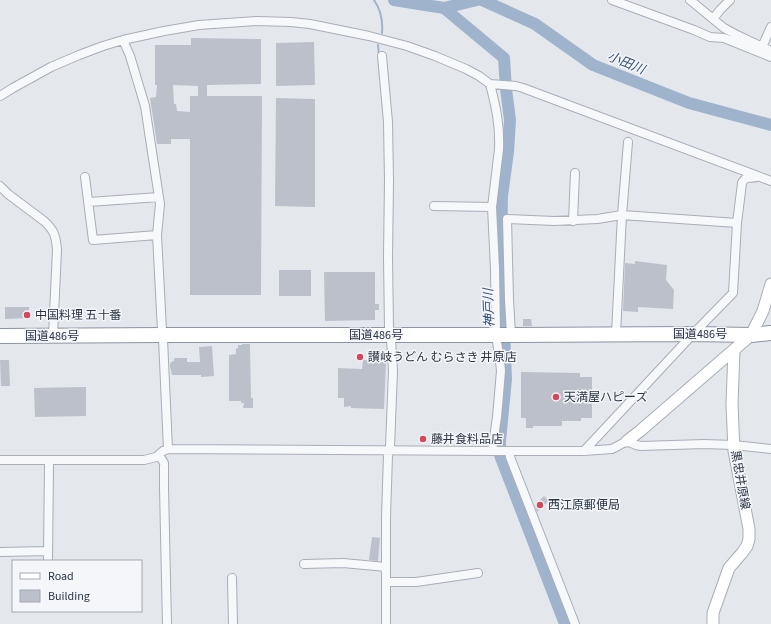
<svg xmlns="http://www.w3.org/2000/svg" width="771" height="624" font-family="'Source Sans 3','Noto Sans JP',sans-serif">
<rect width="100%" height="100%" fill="#e4e7ec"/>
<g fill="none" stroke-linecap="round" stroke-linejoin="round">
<path stroke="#9fb4cc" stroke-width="2" d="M 374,0 C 381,10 383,21 382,33
M 378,45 L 379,55"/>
<path stroke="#9fb4cc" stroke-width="12" d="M 394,0 L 444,8 L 477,0
M 482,0 L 535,24 L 593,65 L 689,103 L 771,125
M 444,8 L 504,58 L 506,89 L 510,120 L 508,152 L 502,196 L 501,251 L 506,379 L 500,441 L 500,455 L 565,624"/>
</g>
<path fill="#bbc0ca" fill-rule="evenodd" d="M 191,38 L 261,39 L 261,84 L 207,85 L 207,96 L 262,96 L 261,295 L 190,295 L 190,139 L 171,139 L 171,144 L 157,144 L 150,98 L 156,97 L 157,85 L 155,85 L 155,45 L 191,45 ZM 173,85 L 198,86 L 198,96 L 190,96 L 190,112 L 177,111 L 176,104 L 174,104 Z
M 314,42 L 315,85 L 276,86 L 276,43 Z
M 276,98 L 315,99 L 315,207 L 275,206 Z
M 635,261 L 667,265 L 666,280 L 674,290 L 673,309 L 638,307 L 638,312 L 623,311 L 625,263 L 635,264 Z
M 279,270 L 311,270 L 311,296 L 279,296 Z
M 324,272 L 375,272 L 375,304 L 379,304 L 379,310 L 375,310 L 375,320 L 325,321 Z
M 5,307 L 29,307 L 29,318 L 5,319 Z
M 523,319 L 531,319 L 532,326 L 523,326 Z
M 242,344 L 250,344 L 251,398 L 253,398 L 253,408 L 243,408 L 244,403 L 241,403 L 241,401 L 229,401 L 229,355 L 236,354 L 236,349 L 238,348 L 238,345 L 242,345 Z
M 212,346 L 214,376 L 201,377 L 201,375 L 172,375 L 171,370 L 170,368 L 170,365 L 171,362 L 174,361 L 174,358 L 187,358 L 187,362 L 200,362 L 199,347 Z
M 0,360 L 9,360 L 10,386 L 1,386 Z
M 363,360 L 386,361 L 384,409 L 351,408 L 351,406 L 344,407 L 344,398 L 338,398 L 338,368 L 362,369 Z
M 521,372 L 580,373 L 580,377 L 592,377 L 592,418 L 581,418 L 581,421 L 562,421 L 562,426 L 533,426 L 533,428 L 526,428 L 526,418 L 521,418 Z
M 86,387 L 86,416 L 35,417 L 34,388 Z
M 544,496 L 549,501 L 537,512 L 535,505 Z
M 372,537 L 380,538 L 378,561 L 369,560 Z"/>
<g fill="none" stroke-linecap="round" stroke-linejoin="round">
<g stroke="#a9aeb7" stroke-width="10">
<path id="street" d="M 612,0 L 694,30 L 710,37 L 724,38 L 771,57
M 690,0 L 724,28 L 735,34 L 771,51
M 713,19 L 720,10 L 730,0
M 123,40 L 130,56 L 145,106 L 160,204 L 157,235 L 162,330 L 163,339 L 168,449
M 762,47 L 771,27
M 382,56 L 388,122 L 389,181 L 388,257 L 389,329 L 391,339 L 393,371 L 390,447 L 388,455 L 386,517 L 386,624
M 490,84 C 496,107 500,125 499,149 L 492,207 L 495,269 L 496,335 L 500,362 L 501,371 L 497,417 L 492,451
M 0,96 L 13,88 L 51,67 L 79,55 L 103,46 L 123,40 L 164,31 L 199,25 L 257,21 L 291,22 L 310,24 L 369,36 L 407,46 L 435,56 L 466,69 L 479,76 L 490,84 L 516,86 L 523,88 L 771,181
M 85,177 L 93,240 L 157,235
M 0,186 L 8,194 L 44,221 C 54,230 56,236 57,250 L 53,336
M 89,202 L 159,197
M 434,206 L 492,207
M 573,221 L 575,173
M 616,334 L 622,215 L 628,142
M 511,335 L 509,299 L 507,219 L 554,221 L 597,219 L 622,215 L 737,223
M 509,451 L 510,457 L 575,624
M 584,451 L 693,334 L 733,293 L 737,223 L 742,183 C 746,175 750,179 757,177
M 159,455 L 164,463 L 164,488 L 167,624
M 0,460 L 144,460 L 156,457 L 163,451 L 168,449 L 495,451 L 584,451 L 612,449 L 627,441 L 636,445 L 641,446 L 704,444 L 734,445 L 771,449
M 0,552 L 48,551
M 48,561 L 49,461
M 304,564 L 343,563 L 386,567
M 232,578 L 233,624
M 386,582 L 416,582 L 478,573"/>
</g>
<g stroke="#a9aeb7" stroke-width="13">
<path id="secondary" d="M 627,441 L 640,431 L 751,335 L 763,311 L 771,284
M 713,624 L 713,613 L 729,568 L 742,553 L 747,546 L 749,539 L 749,529 L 734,451 L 732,404 L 734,350"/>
</g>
<g stroke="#8b94a3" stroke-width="16">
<path id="highway" d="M 0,336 L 162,335 L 509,335 L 693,334 L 751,335 L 771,333"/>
</g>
<use href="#street" stroke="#f7f8fa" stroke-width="8"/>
<use href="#secondary" stroke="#fff" stroke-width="11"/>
<use href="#highway" stroke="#fff" stroke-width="14"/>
</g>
<g fill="#d1495b" stroke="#f4f6f9" stroke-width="1.5">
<circle cx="27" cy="315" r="4"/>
<circle cx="360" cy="357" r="4"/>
<circle cx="556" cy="397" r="4"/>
<circle cx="423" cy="439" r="4"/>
<circle cx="540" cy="505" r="4"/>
</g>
<g text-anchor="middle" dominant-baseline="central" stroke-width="3" stroke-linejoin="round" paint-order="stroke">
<g font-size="12" fill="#2b3445" stroke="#f4f6f9" text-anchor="start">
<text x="35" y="315">中国料理 五十番</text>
<text x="368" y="357">讃岐うどん むらさき 井原店</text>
<text x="564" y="397">天満屋ハピーズ</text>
<text x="431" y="439">藤井食料品店</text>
<text x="548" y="505">西江原郵便局</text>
</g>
<g font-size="12" fill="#2b3445" stroke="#f4f6f9">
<text x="700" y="334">国道486号</text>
<text x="376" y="335">国道486号</text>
<text x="52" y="336">国道486号</text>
<text transform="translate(740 480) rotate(80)">黒忠井原線</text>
</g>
<g font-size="13" font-style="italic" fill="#34527a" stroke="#f4f6f9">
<text transform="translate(626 63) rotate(22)">小田川</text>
<text transform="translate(489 308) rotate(-92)">神戸川</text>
</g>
</g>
<rect x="12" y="560" width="130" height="52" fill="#f4f6f9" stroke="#a4a8b1"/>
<rect x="20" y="573" width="20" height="6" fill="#ffffff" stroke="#a4a8b1"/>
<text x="48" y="580" font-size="12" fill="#2b3445">Road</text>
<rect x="20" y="590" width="20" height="12" fill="#bbc0ca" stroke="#a4a8b1"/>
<text x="48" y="600" font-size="12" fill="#2b3445">Building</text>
</svg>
